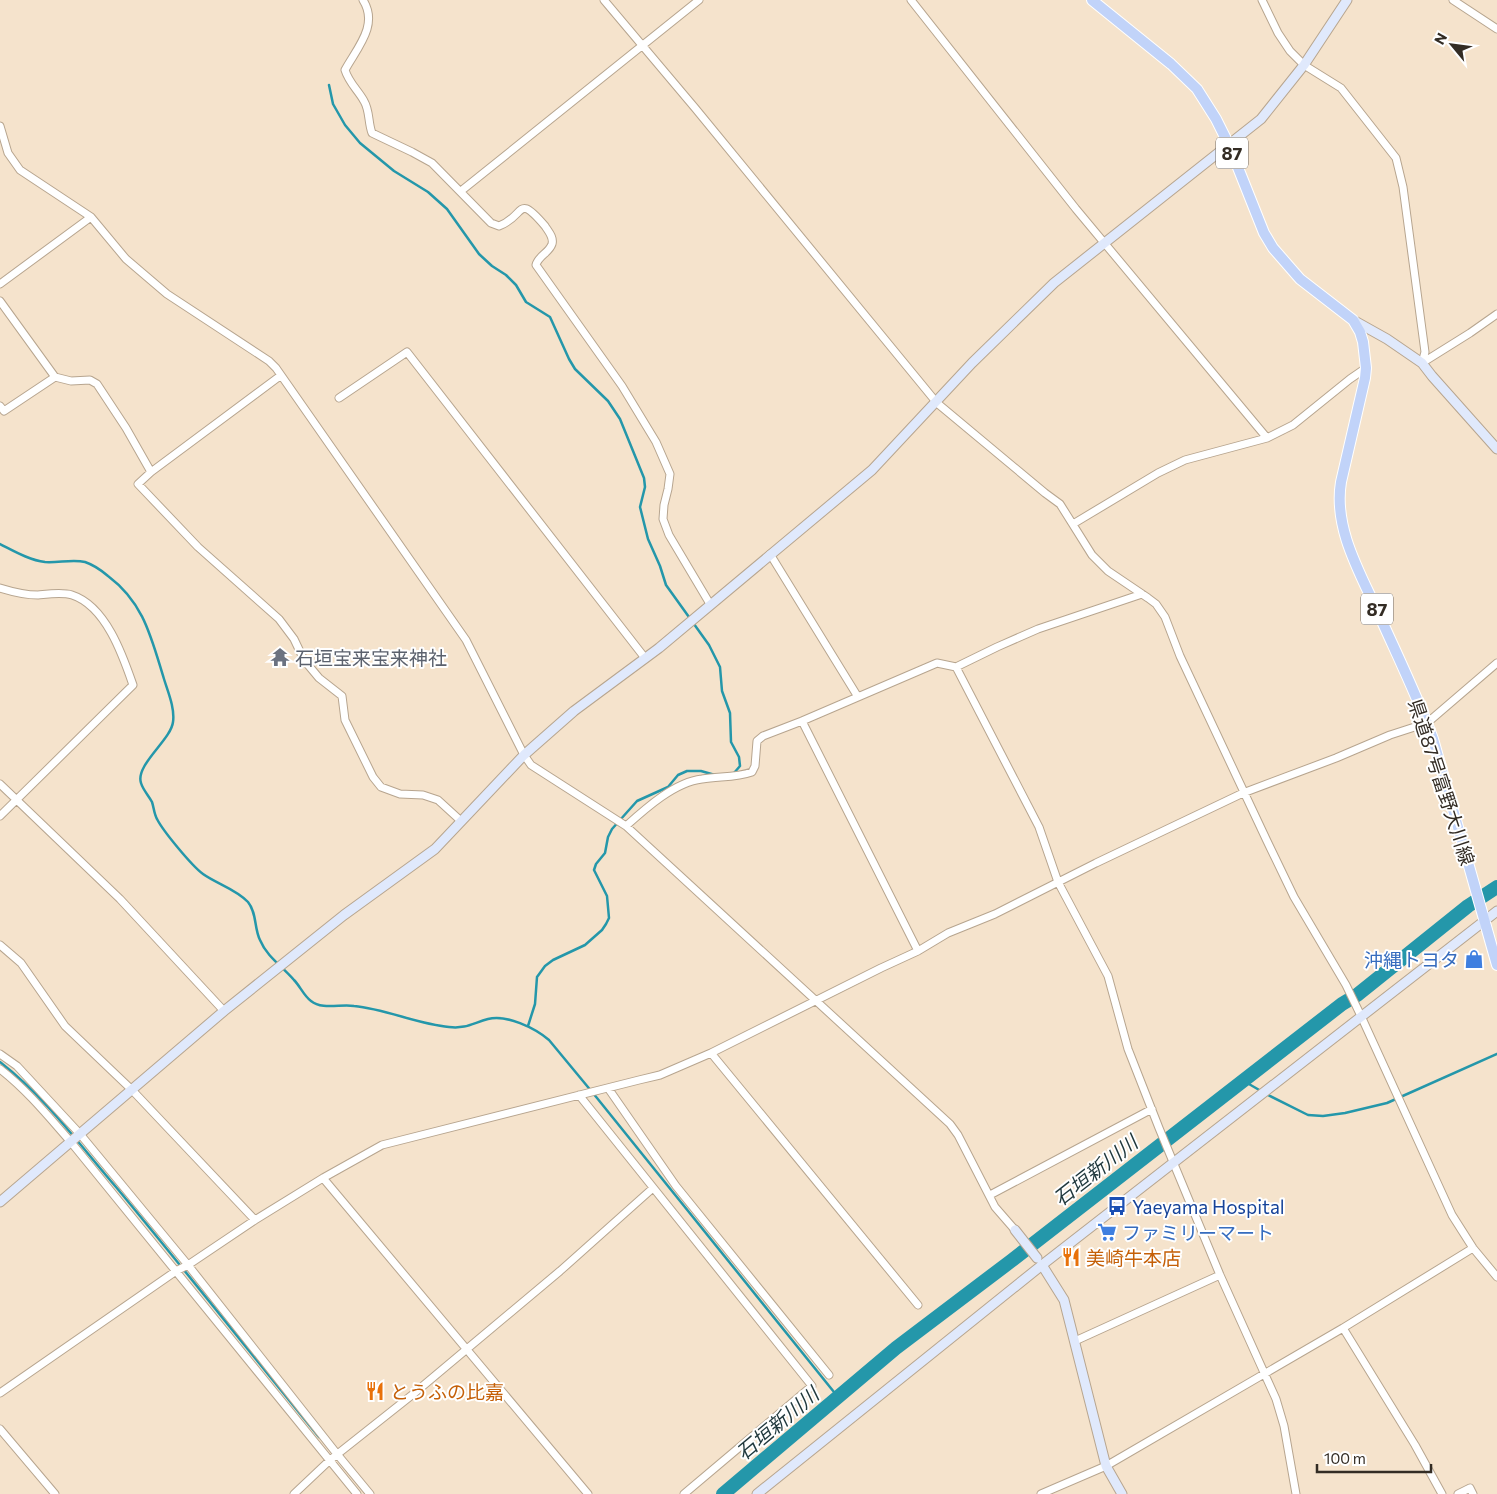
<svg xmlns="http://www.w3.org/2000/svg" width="1497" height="1494" font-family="Commissioner,'Noto Sans JP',sans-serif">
<rect width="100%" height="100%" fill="#f5e3cc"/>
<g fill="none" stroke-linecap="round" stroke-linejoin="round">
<path stroke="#2497aa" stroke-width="2.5" d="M 329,85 L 333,104 L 345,125 L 360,143 L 394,171 L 428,192 L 447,209 L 479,254 L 492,266 L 506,275 L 516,285 L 526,302 L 550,317 L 569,359 L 575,369 L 608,401 L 620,419 L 644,478 L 645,487 L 640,507 L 648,539 L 660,566 L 666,585 L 709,645 L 720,667 L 722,691 L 730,713 L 731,742 L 739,757 L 740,766 L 734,773
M 0,544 C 14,551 29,560 45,562 C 58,563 73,559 85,562 C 94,565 101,570 108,576 C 144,603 151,637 164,679 C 168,692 175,708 173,722 C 171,740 135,765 141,783 C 143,790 149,796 152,802 C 154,808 154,814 157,819 C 163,831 192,866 203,874 C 217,884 236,889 248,902 C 257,913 254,928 260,940 C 267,957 282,966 294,980 C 300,986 304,996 311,1001 C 322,1010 340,1004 354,1006 C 386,1009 417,1024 449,1027 C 466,1029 473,1023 488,1019 C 506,1014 535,1028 549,1040 L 597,1098 L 838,1397
M 528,1026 L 535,1004 L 537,977 L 545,966 L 553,960 L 585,945 L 602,930 L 606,924 L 609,918 L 607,896 L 594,870 L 596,864 L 605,853 L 608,837 L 612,829 L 637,801 L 668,787 L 678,775 L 687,771 L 701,771 L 715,775
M 0,1062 C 45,1097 79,1144 116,1187 C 185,1270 251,1354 319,1437
M 1242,1080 L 1261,1091
M 1266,1094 L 1308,1115 L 1323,1116 L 1345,1113 L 1387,1103 L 1497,1054"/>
<path stroke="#2497aa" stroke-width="14" d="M 723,1494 L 896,1348 L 1011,1261 L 1342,1004 L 1357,995 L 1468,906 L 1497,887"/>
<g stroke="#b7a58f" stroke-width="9">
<path id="street" d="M 363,0 C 379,25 357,48 345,70 C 349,83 358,90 364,101 C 370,111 368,123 372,133 L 412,152 L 432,163 L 491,223 L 499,226 C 526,216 516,192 545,226 C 548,231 554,237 552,244 C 549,253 538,256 536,265 L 622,386 L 656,442 L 670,474 L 668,489 L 664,505 L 663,519 L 669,535 L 710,604
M 604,0 L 695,108 L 937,403 L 1045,493 L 1060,504 L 1092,555 L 1108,571 L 1148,598 L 1156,604 L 1165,617 L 1180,656 L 1267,841 L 1294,897 L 1346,985 L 1361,1016 L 1452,1215 L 1473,1248 L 1497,1277
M 911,0 L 1076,209 L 1267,438
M 1262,0 L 1278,33 L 1290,51 L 1304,65 L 1341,88 L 1396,158 L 1403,187 L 1425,352 L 1422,363
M 1453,0 L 1497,29
M 0,126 L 8,153 L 20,170 L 91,217 L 126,259 L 167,294 L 269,361 L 276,368 L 466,640 L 524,755 L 531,765 L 626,826 L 950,1124 L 958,1135 L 995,1207 L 1015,1230
M 461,191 L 699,0
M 0,284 L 91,217
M 0,301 L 55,377 L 71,381 L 90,380 L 97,384 L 126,428 L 151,472
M 1422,363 L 1470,333 L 1497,314
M 280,376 L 151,472 L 138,484 L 198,547 L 279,619 L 294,639 L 304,660 L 319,678 L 342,696 L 345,720 L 373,777 L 381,787 L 400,794 L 423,795 L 438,800 L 461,821
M 339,398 L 407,352 L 645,658
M 0,406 L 4,411 L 55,377
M 1073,524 L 1158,473 L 1185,460 L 1267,438 L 1293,425 L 1350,379 L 1366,368
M 770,554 L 858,697
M 0,588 C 13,592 25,595 38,595 C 49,594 62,592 72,595 C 106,606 123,656 133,685 L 0,816
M 956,667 L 1039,827 L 1058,882 L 1108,976 L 1128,1049 L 1159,1128 L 1220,1275 L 1276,1399 L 1284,1426 L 1296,1494
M 802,721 L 918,951
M 0,784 L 120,899 L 224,1011
M 626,826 C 646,808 675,782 702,779 C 719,776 735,778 752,772 L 755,766 L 757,741 L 763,736 L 802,721 L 937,663 L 956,667 L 997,647 L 1038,629 L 1142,594
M 0,945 L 21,963 L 65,1026 L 132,1090 L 255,1220
M 711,1053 L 918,1305
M 0,1054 L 17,1066 L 80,1134 L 188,1265 L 337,1454 L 370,1494
M 0,1069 C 27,1090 48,1116 70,1141 L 357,1494
M 608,1088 L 676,1186 L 829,1375
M 579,1095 L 812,1386 L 684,1494
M 323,1178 L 588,1494
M 990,1195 L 1152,1109
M 1343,1328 L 1415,1445 L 1442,1494
M 1075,1341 L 1220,1275
M 0,1393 L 176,1271 L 188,1265 L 255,1220 L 323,1178 L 382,1145 L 639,1080 L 660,1075 L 711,1053 L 881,968 L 918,951 L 948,933 L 995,914 L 1096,863 L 1243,793 L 1336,758 L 1390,735 L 1427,723 L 1497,663
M 0,1429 L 55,1494
M 294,1494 L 330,1460 L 412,1395 L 560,1271 L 653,1188
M 1041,1494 L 1106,1466 L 1343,1328 L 1473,1248
M 1458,1494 L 1470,1488 L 1473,1494"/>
</g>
<g stroke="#b7a58f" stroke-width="11">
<path id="secondary" d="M 1353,320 L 1387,339 L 1422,363 L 1432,376 L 1497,449
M 0,1202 L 224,1011 L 344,915 L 435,849 L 524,755 L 574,711 L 659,648 L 872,470 L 972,363 L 1054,283 L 1261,119 L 1304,65 L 1347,0
M 1015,1230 L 1037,1258
M 1042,1265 L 1064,1300 L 1106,1466 L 1122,1494
M 757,1494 L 1042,1265 L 1497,911"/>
</g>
<g stroke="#fff" stroke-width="12">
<path id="primary" d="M 1092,0 L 1171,64 L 1197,89 L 1216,119 L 1229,145 L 1264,233 L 1273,248 L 1300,279 L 1353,320 L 1360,332 L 1363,342 L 1366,368 L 1365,378 L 1341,482 C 1333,530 1362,576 1381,619 C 1399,659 1418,698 1433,739 L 1497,965"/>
</g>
<use href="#street" stroke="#fff" stroke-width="7"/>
<use href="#secondary" stroke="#e0e9fc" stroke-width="9"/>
<use href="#primary" stroke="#c1d3f9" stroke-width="10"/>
</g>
<defs>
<g id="temple-bare" transform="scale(1.5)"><path d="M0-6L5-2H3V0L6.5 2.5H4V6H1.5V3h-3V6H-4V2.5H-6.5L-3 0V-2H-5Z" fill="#6b7280" stroke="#fff" stroke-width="2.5" paint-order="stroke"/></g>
<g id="shop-bare" transform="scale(1.5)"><path d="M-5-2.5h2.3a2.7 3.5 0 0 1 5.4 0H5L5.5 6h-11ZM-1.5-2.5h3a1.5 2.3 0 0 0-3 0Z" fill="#3f7fe0" stroke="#fff" stroke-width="2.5" paint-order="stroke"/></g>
<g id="bus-bare" transform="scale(1.5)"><path d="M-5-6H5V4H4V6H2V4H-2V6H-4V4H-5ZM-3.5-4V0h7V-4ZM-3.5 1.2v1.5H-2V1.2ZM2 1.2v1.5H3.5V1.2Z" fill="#1a4fb4" stroke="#fff" stroke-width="2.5" paint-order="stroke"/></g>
<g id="supermarket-bare" transform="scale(1.5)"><path d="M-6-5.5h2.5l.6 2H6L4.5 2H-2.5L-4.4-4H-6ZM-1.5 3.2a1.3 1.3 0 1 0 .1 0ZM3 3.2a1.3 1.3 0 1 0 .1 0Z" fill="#3f7fe0" stroke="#fff" stroke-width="2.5" paint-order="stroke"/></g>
<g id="restaurant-bare" transform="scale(1.5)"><path d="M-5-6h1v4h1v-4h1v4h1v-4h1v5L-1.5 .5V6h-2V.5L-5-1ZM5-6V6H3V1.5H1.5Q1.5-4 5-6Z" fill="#e8710a" stroke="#fff" stroke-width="2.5" paint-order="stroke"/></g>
</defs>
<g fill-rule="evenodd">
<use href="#temple-bare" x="280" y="657"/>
<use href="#shop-bare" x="1474" y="959"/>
<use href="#bus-bare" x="1117" y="1206"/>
<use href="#supermarket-bare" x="1107" y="1232"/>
<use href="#restaurant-bare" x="1071" y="1257"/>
<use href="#restaurant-bare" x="375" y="1391"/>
</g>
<g text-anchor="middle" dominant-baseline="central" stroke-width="4" stroke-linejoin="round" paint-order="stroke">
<g fill="#fff" stroke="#706b66" stroke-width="1">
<rect x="1216" y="137.5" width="32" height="31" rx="4"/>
<rect x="1361" y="593.5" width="32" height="31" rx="4"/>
</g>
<g font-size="18" font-weight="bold" fill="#332c24">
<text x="1232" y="153">87</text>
<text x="1377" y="609">87</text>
</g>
<g font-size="19" fill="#5b616d" stroke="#fff" text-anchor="start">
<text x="295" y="657">石垣宝来宝来神社</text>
</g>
<g font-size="19" fill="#332c24" stroke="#fff">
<text transform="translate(1442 782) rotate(72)">県道87号富野大川線</text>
</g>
<g font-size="19" fill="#366cbe" stroke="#fff" text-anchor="end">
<text x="1459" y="959">沖縄トヨタ</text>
<text x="1122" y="1232" text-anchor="start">ファミリーマート</text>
</g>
<g font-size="19" fill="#164399" stroke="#fff" text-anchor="start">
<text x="1132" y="1206">Yaeyama Hospital</text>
</g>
<g font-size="19" fill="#c56008" stroke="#fff" text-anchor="start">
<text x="1086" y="1257">美崎牛本店</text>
<text x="390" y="1391">とうふの比嘉</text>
</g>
<g font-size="20" font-style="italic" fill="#1f373c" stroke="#fff">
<text transform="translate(1095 1170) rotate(-38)">石垣新川川</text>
<text transform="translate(777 1423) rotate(-40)">石垣新川川</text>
</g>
</g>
<g transform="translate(1452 45) rotate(299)" stroke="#ffffff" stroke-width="4" paint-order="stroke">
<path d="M0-4L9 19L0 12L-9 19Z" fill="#332c24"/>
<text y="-8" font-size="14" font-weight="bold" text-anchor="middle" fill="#332c24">N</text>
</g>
<path d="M1317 1464v8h114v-8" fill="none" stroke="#332c24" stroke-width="2.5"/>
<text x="1324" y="1464" font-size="15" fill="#332c24" stroke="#ffffff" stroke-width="4" paint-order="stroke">100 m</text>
</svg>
